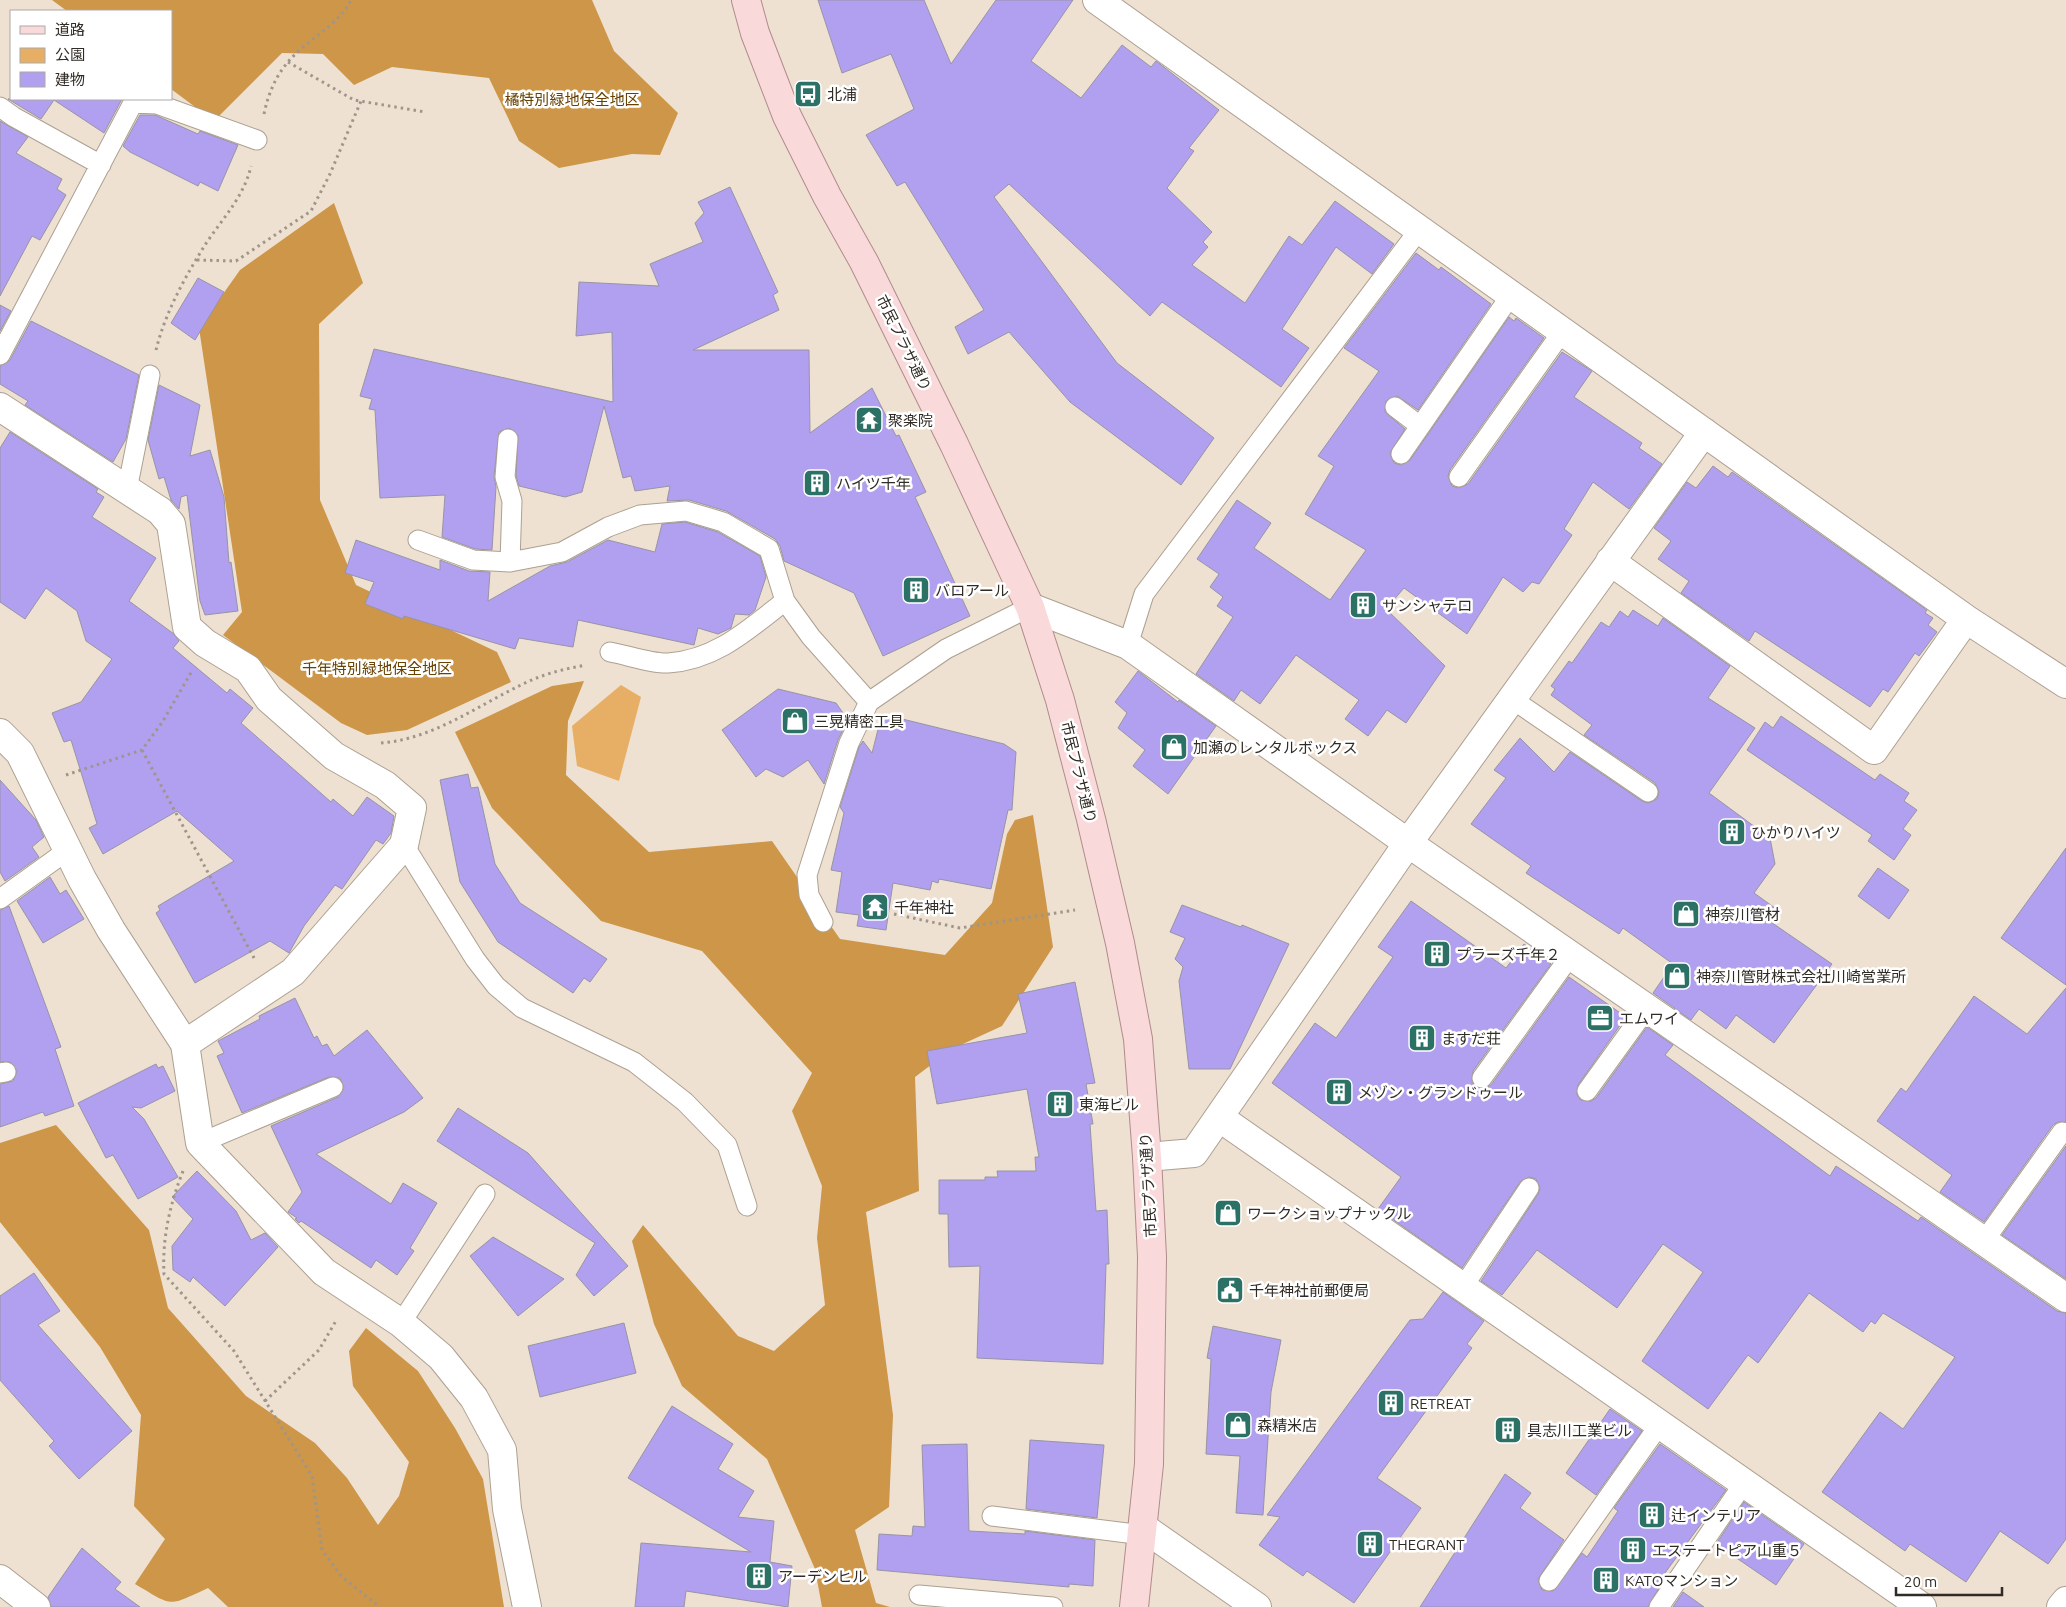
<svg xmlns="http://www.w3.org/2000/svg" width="2066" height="1607" font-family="Ubuntu,'Noto Sans JP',sans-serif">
<rect width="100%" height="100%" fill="#eee1d1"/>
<path fill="#e7af65" d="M 621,685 L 641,697 L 619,781 L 577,766 L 572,726 Z"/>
<path fill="#cd9648" d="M 52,0 L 592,0 L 614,51 L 678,113 L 660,155 L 632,154 L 559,168 L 519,141 L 489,78 L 392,67 L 354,85 L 323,54 L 282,53 L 214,121 L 171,89 L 171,11 L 67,11 Z
M 334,203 L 363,283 L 319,324 L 320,500 L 356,585 L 497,652 L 511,682 L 407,730 L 367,735 L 341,723 L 223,635 L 242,612 L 199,328 L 240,270 Z
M 584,681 L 568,721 L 566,775 L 649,852 L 772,841 L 840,939 L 945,955 L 992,903 L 1007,834 L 1015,820 L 1033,815 L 1053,947 L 1002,1026 L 952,1049 L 915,1077 L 919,1191 L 866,1212 L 893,1415 L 889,1507 L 855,1530 L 876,1603 L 890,1607 L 822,1607 L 815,1569 L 767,1459 L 682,1386 L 654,1324 L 632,1241 L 643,1225 L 738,1336 L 774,1351 L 825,1305 L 817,1238 L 822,1186 L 792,1111 L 812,1073 L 702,951 L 601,921 L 492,808 L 455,732 L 552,686 Z
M 56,1125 L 149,1230 L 168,1308 L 246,1396 L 315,1443 L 347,1478 L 378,1525 L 399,1496 L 409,1462 L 353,1386 L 349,1351 L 366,1328 L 418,1371 L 455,1428 L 483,1479 L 504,1607 L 228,1607 L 208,1588 C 167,1607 174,1607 135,1584 L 165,1539 L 134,1506 L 141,1415 L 100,1347 L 0,1222 L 0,1143 Z"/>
<path fill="#b19fef" stroke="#9794a6" d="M 818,0 L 924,0 L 951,64 L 996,0 L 1073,0 L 1031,61 L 1081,98 L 1122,45 L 1151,67 L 1156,61 L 1219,110 L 1189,148 L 1194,151 L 1167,188 L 1212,232 L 1203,242 L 1208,247 L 1192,265 L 1245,303 L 1289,236 L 1302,245 L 1335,201 L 1394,244 L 1372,274 L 1336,247 L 1282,329 L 1309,348 L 1281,387 L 1162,302 L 1150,316 L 1009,184 L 994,197 L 1117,363 L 1214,438 L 1181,485 L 1070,402 L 1009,332 L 968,354 L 955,327 L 984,310 L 905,182 L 897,186 L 866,135 L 914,109 L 891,54 L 842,73 Z
M 8,99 L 122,99 L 104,133 L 54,100 L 41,119 Z
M 140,115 L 155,115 L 198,134 L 200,131 L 238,145 L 218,191 L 200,182 L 198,186 L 130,152 L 123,146 Z
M 0,121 L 28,137 L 16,153 L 62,179 L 57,189 L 66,195 L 40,240 L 32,236 L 0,296 Z
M 730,187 L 778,292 L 773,295 L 779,310 L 693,350 L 809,350 L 810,433 L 872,388 L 896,436 L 899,435 L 926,492 L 915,497 L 970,616 L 883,656 L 854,593 L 784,561 L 780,546 L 775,539 L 726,511 L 689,500 L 667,501 L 670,486 L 635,491 L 631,476 L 623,478 L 604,406 L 582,492 L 565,497 L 519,486 L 516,476 L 518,435 L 509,428 L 499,432 L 494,476 L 496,487 L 492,550 L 475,549 L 442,537 L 445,495 L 380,498 L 375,410 L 369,409 L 372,399 L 360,396 L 374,349 L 613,402 L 612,332 L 576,336 L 579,282 L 659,286 L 650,264 L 703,242 L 695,223 L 704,213 L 698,202 Z
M 1416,253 L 1439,270 L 1441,267 L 1491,304 L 1418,410 L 1397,396 L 1386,401 L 1385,412 L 1405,429 L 1390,453 L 1394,463 L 1401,465 L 1410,460 L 1509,317 L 1514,321 L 1516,318 L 1544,338 L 1450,470 L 1448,476 L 1452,486 L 1458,488 L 1468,484 L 1562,352 L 1592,371 L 1574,397 L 1642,443 L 1639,448 L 1662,464 L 1629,509 L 1593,482 L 1564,529 L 1572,535 L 1539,584 L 1532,582 L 1523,592 L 1503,577 L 1467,634 L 1404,588 L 1386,609 L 1445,666 L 1406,723 L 1387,710 L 1368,736 L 1345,719 L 1359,700 L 1296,655 L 1260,704 L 1241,690 L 1234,701 L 1196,674 L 1233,617 L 1217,606 L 1223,597 L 1210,587 L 1219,574 L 1197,559 L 1237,500 L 1271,523 L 1254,548 L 1330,600 L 1366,550 L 1305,514 L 1334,466 L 1318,456 L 1379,371 L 1344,348 Z
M 198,278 L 224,292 L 195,340 L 171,323 Z
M 0,305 L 11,311 L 0,331 Z
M 31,321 L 139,375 L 126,439 L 113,462 L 25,405 L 28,401 L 0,384 L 0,366 L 10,360 Z
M 159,385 L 200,405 L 190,456 L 210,450 L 224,497 L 229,563 L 231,562 L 238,611 L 205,615 L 200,601 L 187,495 L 181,497 L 179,509 L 171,500 L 164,477 L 159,479 L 148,440 Z
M 10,432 L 98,489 L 96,492 L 104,497 L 92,517 L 156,558 L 129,601 L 174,634 L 179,641 L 173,648 L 227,693 L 230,689 L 253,708 L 241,723 L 331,802 L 333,799 L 353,816 L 367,797 L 394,816 L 391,833 L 383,844 L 376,840 L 342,889 L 335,885 L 304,926 L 289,953 L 270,941 L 195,983 L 156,913 L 160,910 L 158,906 L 234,861 L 177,811 L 103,854 L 89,828 L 97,824 L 71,740 L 64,742 L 52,713 L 81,702 L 112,659 L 86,641 L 77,611 L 46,588 L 25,619 L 0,602 L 0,448 Z
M 1713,466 L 1728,477 L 1732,472 L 1927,610 L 1925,613 L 1933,618 L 1928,625 L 1937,632 L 1919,656 L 1915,653 L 1888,692 L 1883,689 L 1870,707 L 1755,631 L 1749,641 L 1681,593 L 1689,581 L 1658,559 L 1671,541 L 1654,528 L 1687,482 L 1696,488 Z
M 685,522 L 718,532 L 760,556 L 766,577 L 755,610 L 749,615 L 735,614 L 731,628 L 718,634 L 698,628 L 694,645 L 578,620 L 573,647 L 519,638 L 515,649 L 404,616 L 403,619 L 365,604 L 374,582 L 345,573 L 356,540 L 440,570 L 440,560 L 469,571 L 490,572 L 488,601 L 550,566 L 567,562 L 608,540 L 655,552 L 662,524 Z
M 1633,610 L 1658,626 L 1663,618 L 1730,666 L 1708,698 L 1755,728 L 1709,793 L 1770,838 L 1775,864 L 1754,893 L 1775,908 L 1768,920 L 1832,964 L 1774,1043 L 1736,1015 L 1726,1029 L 1699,1009 L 1691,1020 L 1653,993 L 1673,964 L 1623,928 L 1619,934 L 1526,873 L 1531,866 L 1471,824 L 1506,778 L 1494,770 L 1520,738 L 1554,772 L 1570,752 L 1642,801 L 1648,803 L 1657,799 L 1659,792 L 1655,783 L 1584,735 L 1592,725 L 1551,695 L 1555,689 L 1551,686 L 1569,661 L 1572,663 L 1601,622 L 1609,627 L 1620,611 L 1628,617 Z
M 1138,671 L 1178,702 L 1179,700 L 1216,726 L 1168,794 L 1133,766 L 1145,750 L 1118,728 L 1127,713 L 1115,702 Z
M 778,689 L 836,703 L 848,720 L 838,740 L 824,784 L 808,760 L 783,777 L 766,769 L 756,777 L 722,730 Z
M 882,714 L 1004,744 L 1016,752 L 1012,810 L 1008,810 L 991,889 L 939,879 L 938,883 L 932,881 L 930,890 L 893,883 L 886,930 L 857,926 L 859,915 L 836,912 L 842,872 L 831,870 L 844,813 L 840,807 L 859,747 L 863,741 L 872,753 Z
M 1781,716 L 1875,780 L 1880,774 L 1909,793 L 1904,801 L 1917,810 L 1903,829 L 1911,835 L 1894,860 L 1868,841 L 1872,835 L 1747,750 L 1765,722 L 1773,728 Z
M 468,774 L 471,788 L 478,787 L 495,864 L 520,903 L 607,959 L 590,982 L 584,978 L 573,993 L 498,942 L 460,882 L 440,780 Z
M 0,780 L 36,820 L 44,837 L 32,847 L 39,857 L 5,881 L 0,872 Z
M 2066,848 L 2066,985 L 2001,938 Z
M 1878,868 L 1909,890 L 1889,919 L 1858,896 Z
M 50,877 L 60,894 L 66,890 L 84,919 L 43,943 L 17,901 Z
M 1411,901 L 1506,968 L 1524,944 L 1551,964 L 1473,1071 L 1472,1082 L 1476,1087 L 1486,1088 L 1491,1085 L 1569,977 L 1626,1017 L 1578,1085 L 1577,1095 L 1581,1100 L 1591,1101 L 1596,1098 L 1647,1027 L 1673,1045 L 1665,1055 L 1830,1176 L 1836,1166 L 1918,1221 L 1921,1217 L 2057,1311 L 2066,1313 L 2066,1539 L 2048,1564 L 2000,1531 L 1966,1582 L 1910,1544 L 1905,1551 L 1822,1492 L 1880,1412 L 1903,1429 L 1955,1357 L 1883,1313 L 1875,1324 L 1871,1321 L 1863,1332 L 1809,1293 L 1758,1363 L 1748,1355 L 1708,1409 L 1642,1361 L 1703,1272 L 1663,1244 L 1617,1308 L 1537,1250 L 1502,1295 L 1481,1281 L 1538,1194 L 1540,1188 L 1536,1179 L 1529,1177 L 1520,1182 L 1462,1268 L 1378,1209 L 1401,1177 L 1272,1083 L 1315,1023 L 1336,1038 L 1393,957 L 1378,947 Z
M 1182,905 L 1241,927 L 1242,925 L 1289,944 L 1230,1069 L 1189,1069 L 1179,981 L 1183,967 L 1175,959 L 1185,938 L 1170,932 Z
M 9,906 L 61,1047 L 55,1049 L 74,1106 L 45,1116 L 43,1112 L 0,1127 L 0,1084 L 13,1081 L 17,1071 L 10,1062 L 0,1062 L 0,910 Z
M 1075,982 L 1095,1083 L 1086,1084 L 1093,1124 L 1090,1124 L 1096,1211 L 1107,1210 L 1109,1264 L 1106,1264 L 1103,1364 L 977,1358 L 980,1266 L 949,1267 L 948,1214 L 939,1214 L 939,1180 L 985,1180 L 985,1177 L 998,1177 L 997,1171 L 1036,1171 L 1035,1157 L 1039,1157 L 1027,1089 L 937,1104 L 927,1051 L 1027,1033 L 1018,994 Z
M 2066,988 L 2066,1122 L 2058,1122 L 2053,1125 L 1984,1222 L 1940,1192 L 1952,1175 L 1877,1121 L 1901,1088 L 1906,1092 L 1974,996 L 2027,1034 Z
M 295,998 L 314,1038 L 317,1036 L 322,1046 L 327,1044 L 334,1056 L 367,1030 L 423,1098 L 404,1112 L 316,1154 L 391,1204 L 403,1183 L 437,1203 L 410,1248 L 414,1251 L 397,1275 L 376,1260 L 371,1268 L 301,1221 L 299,1223 L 295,1219 L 297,1218 L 288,1212 L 302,1192 L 271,1126 L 338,1097 L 344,1088 L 340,1078 L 329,1077 L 242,1113 L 217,1056 L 224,1053 L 218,1041 L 260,1019 L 259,1016 Z
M 156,1064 L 158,1068 L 163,1066 L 175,1091 L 141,1108 L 132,1107 L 144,1119 L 178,1177 L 138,1199 L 113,1155 L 106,1158 L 78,1103 Z
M 458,1108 L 528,1153 L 628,1266 L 594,1296 L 576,1275 L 595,1243 L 437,1141 Z
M 2066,1146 L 2066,1279 L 2002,1235 Z
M 197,1171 L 236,1211 L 251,1240 L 265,1233 L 278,1247 L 225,1306 L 193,1277 L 190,1282 L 173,1270 L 172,1246 L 193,1219 L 172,1197 Z
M 493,1237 L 564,1279 L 518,1316 L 470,1256 Z
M 34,1273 L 60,1311 L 38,1325 L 132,1431 L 79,1479 L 49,1446 L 54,1441 L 0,1380 L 0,1296 Z
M 1443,1292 L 1484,1321 L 1467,1344 L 1472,1348 L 1377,1478 L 1421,1508 L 1354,1603 L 1307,1571 L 1303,1576 L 1259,1545 L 1280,1517 L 1267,1515 L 1410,1320 L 1423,1319 Z
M 624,1323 L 636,1373 L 540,1397 L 528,1346 Z
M 1213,1326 L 1281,1340 L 1271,1392 L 1263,1515 L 1236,1513 L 1240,1456 L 1206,1454 L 1211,1359 L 1207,1358 Z
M 672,1406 L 733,1444 L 718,1469 L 754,1491 L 738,1517 L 774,1521 L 770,1562 L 792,1566 L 788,1607 L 686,1591 L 684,1607 L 635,1607 L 641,1543 L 751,1552 L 628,1478 Z
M 1610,1409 L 1642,1431 L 1596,1495 L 1566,1473 Z
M 1030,1440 L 1104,1445 L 1097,1518 L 1026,1509 Z
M 967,1444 L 969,1531 L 1025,1534 L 1025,1531 L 1095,1540 L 1093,1586 L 1069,1584 L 1069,1587 L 877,1570 L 879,1534 L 912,1536 L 913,1526 L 925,1527 L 922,1445 Z
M 1660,1444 L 1726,1490 L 1662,1577 L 1664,1579 L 1648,1607 L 1420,1607 L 1505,1474 L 1531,1493 L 1520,1508 L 1564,1540 L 1538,1579 L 1542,1590 L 1553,1591 L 1582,1553 L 1587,1557 L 1618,1511 L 1614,1508 Z
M 1744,1502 L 1804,1544 L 1776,1585 L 1716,1544 Z
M 82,1548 L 121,1582 L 115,1589 L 140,1607 L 51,1607 L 48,1597 Z
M 1683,1592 L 1704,1607 L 1673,1607 Z"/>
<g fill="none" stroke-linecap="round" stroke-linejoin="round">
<g stroke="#ada091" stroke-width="21">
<path id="service" d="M 0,107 L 14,117 L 101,165
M 0,355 L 133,103 L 157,104 L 257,140
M 1395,407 L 1420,426
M 508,439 L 505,477 L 512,501 L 510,562
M 1401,454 L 1511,295
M 1459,477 L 1562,332
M 127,490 L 150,375
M 418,540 L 473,560 L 510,562 L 562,552 L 608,527 L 640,515 L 686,511 L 723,522 L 769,549 L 785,601 L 811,637 L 869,702
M 1128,645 L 1144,594 L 1419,230
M 610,652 C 627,655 652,664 668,663 C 716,660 749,629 785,601
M 1512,699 L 1648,792
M 404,845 L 475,959 L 496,986 L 522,1008 L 634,1062 L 685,1102 L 727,1145 L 747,1206
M 0,899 L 68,850
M 823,922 L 809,895 L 807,875 L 849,743 L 869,702 L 946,649 L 1030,607
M 0,1073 L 6,1072
M 1482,1078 L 1571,955
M 1587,1091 L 1647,1008
M 200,1143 L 333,1087
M 1984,1241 L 2062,1132
M 1463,1287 L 1529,1188
M 401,1323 L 485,1194
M 992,1516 L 1143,1535
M 1549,1581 L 1660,1424
M 919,1595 L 1053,1607
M 1659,1607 L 1744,1483"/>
</g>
<g stroke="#ada091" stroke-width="30">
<path id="minor" d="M 1097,0 L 1966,619 L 2066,684
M 0,407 L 160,511 L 171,524 L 187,627 L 205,643 L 248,669 L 269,699 L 334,756 L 385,785 L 412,808 L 404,845 L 293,972 L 185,1044
M 1610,561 L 1874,750 L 1966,619
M 1030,607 L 1128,645 L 1408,843 L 2066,1298
M 0,733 L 20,753 L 82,879 L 111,930 L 185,1044 L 200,1143 L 324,1272 L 401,1323 L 441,1357 L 474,1398 L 502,1450 L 507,1509 L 527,1607
M 1220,1118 L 1922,1607
M 1147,1157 L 1194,1153 L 1408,843 L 1704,432
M 1144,1528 L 1257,1607
M 0,1579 L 36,1607
M 2061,1607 L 2066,1601"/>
</g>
<g stroke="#b18b8c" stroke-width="30">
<path id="primary" d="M 746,0 L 755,33 L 787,116 L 827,196 L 864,262 L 954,444 L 1030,607 L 1060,700 L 1091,819 L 1120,943 L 1138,1039 L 1147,1157 L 1152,1257 L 1149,1464 L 1134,1607"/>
</g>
<path stroke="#9f9589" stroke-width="3" stroke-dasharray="2.5 4" stroke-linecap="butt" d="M 288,62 L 354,100 L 425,112
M 264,114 C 268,95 275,77 288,62 C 307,39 337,27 351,0
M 197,260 L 236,261 L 311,211 L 330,174 L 361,101
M 156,350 C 165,313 185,277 205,245 C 222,219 244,197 251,166
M 381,743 C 433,739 477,706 523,684 C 543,674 564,669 586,665
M 142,750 L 254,958
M 66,775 L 142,750 L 163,721 L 192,671
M 894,914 L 960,928 L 1075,910
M 183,1171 C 170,1204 162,1238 164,1274 L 234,1351 L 312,1476 L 322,1550 L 342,1577 L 380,1607
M 265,1401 L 319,1350 L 337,1319"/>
<use href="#service" stroke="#fff" stroke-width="19"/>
<use href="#minor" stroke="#fff" stroke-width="28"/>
<use href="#primary" stroke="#fad9db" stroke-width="28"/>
</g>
<defs>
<g id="bus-square" transform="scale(1.4375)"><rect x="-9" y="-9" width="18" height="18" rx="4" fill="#2c7165" stroke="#fff"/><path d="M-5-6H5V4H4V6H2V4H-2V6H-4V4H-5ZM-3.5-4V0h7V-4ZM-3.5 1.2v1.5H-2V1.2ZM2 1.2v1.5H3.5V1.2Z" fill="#fff"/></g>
<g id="temple-square" transform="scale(1.4375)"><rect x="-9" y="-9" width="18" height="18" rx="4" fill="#2c7165" stroke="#fff"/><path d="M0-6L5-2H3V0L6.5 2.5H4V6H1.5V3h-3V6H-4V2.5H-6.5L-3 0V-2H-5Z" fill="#fff"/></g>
<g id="building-square" transform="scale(1.4375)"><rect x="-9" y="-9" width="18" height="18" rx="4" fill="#2c7165" stroke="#fff"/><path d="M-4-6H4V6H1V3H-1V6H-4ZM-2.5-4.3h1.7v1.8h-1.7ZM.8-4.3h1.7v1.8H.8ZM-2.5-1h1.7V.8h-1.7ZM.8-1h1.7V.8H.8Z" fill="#fff"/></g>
<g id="shop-square" transform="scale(1.4375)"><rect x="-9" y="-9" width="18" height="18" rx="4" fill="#2c7165" stroke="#fff"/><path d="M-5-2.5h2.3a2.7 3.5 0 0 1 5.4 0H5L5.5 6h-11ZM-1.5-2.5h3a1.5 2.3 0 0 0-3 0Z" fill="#fff"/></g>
<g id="office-square" transform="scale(1.4375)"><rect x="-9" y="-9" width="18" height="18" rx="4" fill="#2c7165" stroke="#fff"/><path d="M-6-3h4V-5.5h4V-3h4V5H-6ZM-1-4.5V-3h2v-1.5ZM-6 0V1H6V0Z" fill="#fff"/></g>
<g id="civic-square" transform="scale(1.4375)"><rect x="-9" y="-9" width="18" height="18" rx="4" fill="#2c7165" stroke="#fff"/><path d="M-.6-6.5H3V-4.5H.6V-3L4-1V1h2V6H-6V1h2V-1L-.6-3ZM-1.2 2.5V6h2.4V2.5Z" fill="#fff"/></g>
</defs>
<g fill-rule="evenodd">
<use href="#bus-square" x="808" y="94"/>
<use href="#temple-square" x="869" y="420"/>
<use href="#building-square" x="817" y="483"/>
<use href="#building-square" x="916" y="590"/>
<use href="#building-square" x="1363" y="605"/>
<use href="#shop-square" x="795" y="721"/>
<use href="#shop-square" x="1174" y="747"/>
<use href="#building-square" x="1732" y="832"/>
<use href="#temple-square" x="875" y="907"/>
<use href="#shop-square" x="1686" y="914"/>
<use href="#building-square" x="1437" y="954"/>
<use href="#shop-square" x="1677" y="976"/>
<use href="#office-square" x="1600" y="1018"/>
<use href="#building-square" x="1422" y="1038"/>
<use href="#building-square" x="1339" y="1092"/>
<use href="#building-square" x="1060" y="1104"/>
<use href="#shop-square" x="1228" y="1213"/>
<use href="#civic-square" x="1230" y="1290"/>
<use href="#building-square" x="1391" y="1403"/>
<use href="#shop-square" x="1238" y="1425"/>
<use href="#building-square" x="1508" y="1430"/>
<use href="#building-square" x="1652" y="1515"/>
<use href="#building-square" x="1370" y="1544"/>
<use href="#building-square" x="1633" y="1550"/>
<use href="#building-square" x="759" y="1576"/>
<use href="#building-square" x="1606" y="1580"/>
</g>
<g text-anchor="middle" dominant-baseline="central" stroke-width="5" stroke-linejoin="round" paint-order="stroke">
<g font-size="15" fill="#302b25" stroke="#fff" text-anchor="start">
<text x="827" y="94">北浦</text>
<text x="888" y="420">聚楽院</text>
<text x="836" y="483">ハイツ千年</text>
<text x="935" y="590">バロアール</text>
<text x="1382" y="605">サンシャテロ</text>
<text x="814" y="721">三晃精密工具</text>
<text x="1193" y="747">加瀬のレンタルボックス</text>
<text x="1751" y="832">ひかりハイツ</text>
<text x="894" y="907">千年神社</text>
<text x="1705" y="914">神奈川管材</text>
<text x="1456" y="954">プラーズ千年２</text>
<text x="1696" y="976">神奈川管財株式会社川崎営業所</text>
<text x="1619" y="1018">エムワイ</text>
<text x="1441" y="1038">ますだ荘</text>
<text x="1358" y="1092">メゾン・グランドゥール</text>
<text x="1079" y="1104">東海ビル</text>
<text x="1247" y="1213">ワークショップナックル</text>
<text x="1249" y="1290">千年神社前郵便局</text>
<text x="1410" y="1403">RETREAT</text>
<text x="1257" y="1425">森精米店</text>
<text x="1527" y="1430">具志川工業ビル</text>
<text x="1671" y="1515">辻インテリア</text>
<text x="1389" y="1544">THEGRANT</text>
<text x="1652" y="1550">エステートピア山重５</text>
<text x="778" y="1576">アーデンヒル</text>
<text x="1625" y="1580">KATOマンション</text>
</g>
<g font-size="15" fill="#674201" stroke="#fff">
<text x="572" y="99">橘特別緑地保全地区</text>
<text x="377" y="668">千年特別緑地保全地区</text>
</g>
<g font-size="15" fill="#302b25" stroke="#fff">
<text transform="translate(904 343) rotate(64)">市民プラザ通り</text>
<text transform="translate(1079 772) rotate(76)">市民プラザ通り</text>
<text transform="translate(1148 1185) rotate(-93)">市民プラザ通り</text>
</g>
</g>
<rect x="10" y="10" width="162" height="90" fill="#ffffff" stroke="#acaaa8"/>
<rect x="20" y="26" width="25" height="8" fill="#fad9db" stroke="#acaaa8"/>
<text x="55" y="35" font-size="15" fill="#302b25">道路</text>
<rect x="20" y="48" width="25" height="15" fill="#e7af65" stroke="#acaaa8"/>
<text x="55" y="60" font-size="15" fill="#302b25">公園</text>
<rect x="20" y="72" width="25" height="15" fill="#b19fef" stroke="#acaaa8"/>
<text x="55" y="85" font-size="15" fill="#302b25">建物</text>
<path d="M1896 1587v8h106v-8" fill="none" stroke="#302b25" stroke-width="2.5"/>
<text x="1904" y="1587" font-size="15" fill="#302b25" stroke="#ffffff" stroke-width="4" paint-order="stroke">20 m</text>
</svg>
